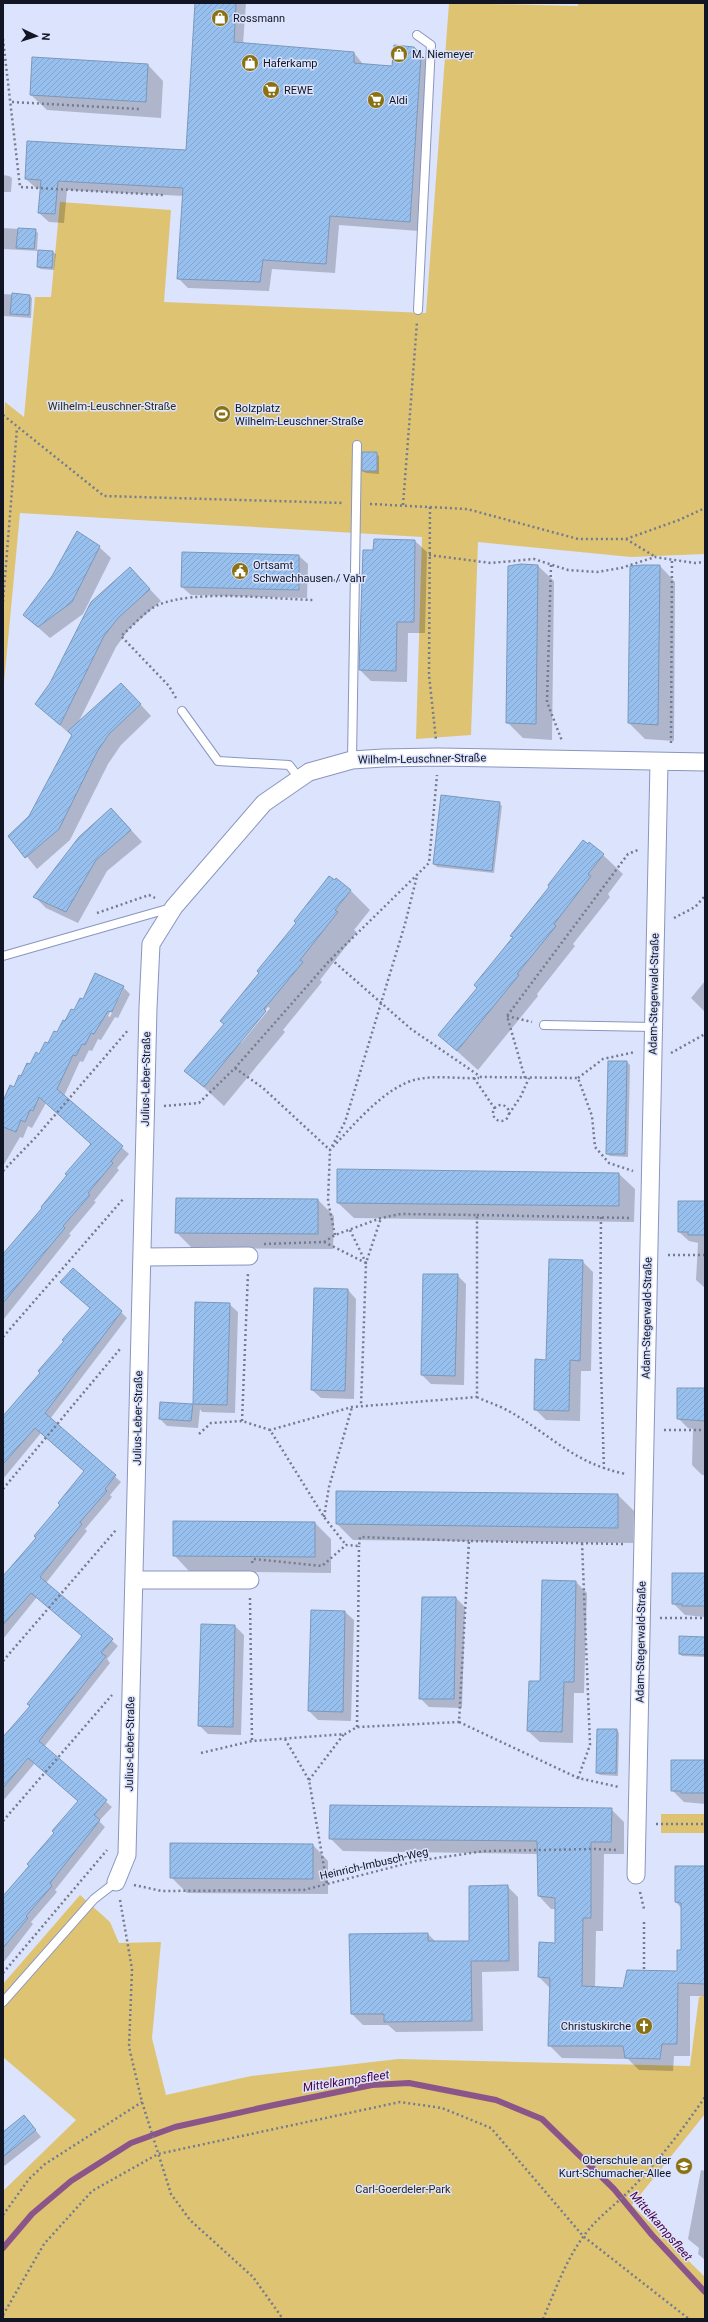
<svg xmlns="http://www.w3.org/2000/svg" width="708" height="2322" font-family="Roboto,sans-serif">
<defs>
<pattern id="building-hatch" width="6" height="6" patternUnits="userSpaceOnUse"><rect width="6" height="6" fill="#98c0ef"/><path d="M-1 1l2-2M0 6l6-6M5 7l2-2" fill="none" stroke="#82a4cd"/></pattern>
</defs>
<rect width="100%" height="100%" fill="#dbe3fd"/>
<path fill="#dec472" d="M 449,3 L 578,6 L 578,3 L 705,3 L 705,554 L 631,557 L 478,542 L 471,735 L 416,739 L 422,537 L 20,513 L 3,693 L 3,437 L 5,402 L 24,417 L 35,297 L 51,297 L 60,202 L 171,210 L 164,302 L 426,313 Z
M 661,1814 L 705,1814 L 705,1833 L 661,1833 Z
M 80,1895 L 110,1922 L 119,1943 L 161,1942 L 152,2038 L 166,2095 L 251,2076 L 398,2059 L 690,2066 L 699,1997 L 705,1995 L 705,2114 L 632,2205 L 705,2277 L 705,2319 L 3,2319 L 3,2191 L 76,2120 L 3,2057 L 3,1984 Z"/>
<path fill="#0003" fill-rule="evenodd" d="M 196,3 L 246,3 L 243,44 L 354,53 L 363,64 L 393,67 L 414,48 L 423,57 L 430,66 L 419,231 L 339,225 L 335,273 L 272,269 L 269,291 L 188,288 L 178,278 L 184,196 L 67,190 L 64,223 L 49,222 L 39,213 L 41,189 L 36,188 L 26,179 L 186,151 Z
M 148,65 L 163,81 L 161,118 L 47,110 L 31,95 Z
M 3,175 L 9,176 L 12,178 L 11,192 L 3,192 Z
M 3,228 L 35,230 L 38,233 L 37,250 L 53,252 L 56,254 L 54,270 L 40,269 L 38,266 L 39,251 L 3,249 Z
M 3,294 L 30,296 L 32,298 L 31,318 L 4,316 L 3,333 Z
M 376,453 L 379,456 L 379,474 L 366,473 L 363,471 Z
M 374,540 L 415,541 L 427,552 L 425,633 L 408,633 L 407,682 L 371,681 L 360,670 Z
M 99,547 L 111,558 L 83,614 L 50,638 L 24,615 Z
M 299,556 L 308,564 L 307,598 L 191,595 L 182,587 Z
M 538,566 L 554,581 L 552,740 L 523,738 L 507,722 Z
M 660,566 L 675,582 L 674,741 L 645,739 L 629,723 Z
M 141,580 L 161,601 L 129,629 L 116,647 L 78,723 L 132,695 L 151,716 L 121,745 L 108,764 L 70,840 L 37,869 L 10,836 L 30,817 L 72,736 L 36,704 Z
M 499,803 L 502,806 L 494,873 L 437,867 L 434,864 Z
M 123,821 L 142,842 L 107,871 L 78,923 L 46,908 L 35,897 Z
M 603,855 L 623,874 L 608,894 L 610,897 L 573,944 L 575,946 L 537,994 L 538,996 L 478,1070 L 439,1035 L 478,988 L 514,938 Z
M 350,890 L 370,910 L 354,930 L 357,932 L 320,980 L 322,982 L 283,1030 L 285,1032 L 224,1106 L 186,1071 L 225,1024 L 261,973 ZM 268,1007 L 270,1008 L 241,1043 L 240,1041 Z
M 705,981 L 705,1012 L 691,998 Z
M 123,987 L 130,994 L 118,1018 L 115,1017 L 101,1040 L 98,1039 L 92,1051 L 89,1050 L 83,1062 L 80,1061 L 64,1096 L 129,1154 L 117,1168 L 119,1170 L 94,1201 L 96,1202 L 69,1234 L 71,1235 L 3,1320 L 3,1259 L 92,1144 L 46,1103 L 32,1128 L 28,1126 L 23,1138 L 20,1137 L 3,1166 L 3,1099 L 11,1087 L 14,1088 L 57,1033 L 71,1010 L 74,1011 L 83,1000 ZM 122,988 L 124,988 L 110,1017 L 108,1016 Z
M 627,1062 L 630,1065 L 628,1157 L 610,1156 L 607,1154 Z
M 619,1174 L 635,1189 L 634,1222 L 354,1218 L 338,1203 Z
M 318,1200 L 334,1216 L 333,1249 L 192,1248 L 176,1232 Z
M 705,1202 L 705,1288 L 696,1280 L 698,1243 L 689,1241 L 679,1232 Z
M 582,1261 L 593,1272 L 591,1371 L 581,1371 L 580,1421 L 546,1420 L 535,1409 L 547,1361 Z
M 457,1275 L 466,1284 L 464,1385 L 431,1384 L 422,1375 Z
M 348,1290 L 356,1299 L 354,1399 L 321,1398 L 312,1390 Z
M 196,1303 L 229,1304 L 238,1312 L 235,1413 L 202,1412 L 200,1409 L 198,1428 L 167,1426 L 160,1419 L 161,1403 L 194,1405 Z
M 121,1312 L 127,1318 L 50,1419 L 121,1482 L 110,1495 L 112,1497 L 85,1529 L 87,1531 L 46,1583 L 118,1646 L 107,1659 L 110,1663 L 44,1747 L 112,1807 L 99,1821 L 105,1827 L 55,1890 L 57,1892 L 31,1922 L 33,1924 L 3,1963 L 3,1903 L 30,1866 L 29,1864 L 79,1802 L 35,1763 L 3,1801 L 3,1744 L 83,1637 L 37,1597 L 3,1639 L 3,1581 L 85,1472 L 41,1433 L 3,1479 L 3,1419 L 65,1342 Z
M 705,1389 L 705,1475 L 702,1475 L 692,1465 L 693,1429 L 688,1428 L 678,1418 Z
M 618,1495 L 634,1511 L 633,1543 L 353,1540 L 337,1524 Z
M 174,1522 L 315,1523 L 331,1539 L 331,1573 L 189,1571 L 174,1555 Z
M 705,1574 L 705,1617 L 685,1615 L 673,1603 Z
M 576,1582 L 587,1593 L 584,1693 L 574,1693 L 573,1743 L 540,1742 L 528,1731 L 541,1682 Z
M 456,1598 L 465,1607 L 462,1708 L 429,1707 L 420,1698 Z
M 312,1611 L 345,1612 L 354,1620 L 351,1721 L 318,1720 L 309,1711 Z
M 235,1626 L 244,1635 L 241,1735 L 208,1734 L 199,1725 Z
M 705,1638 L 705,1657 L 682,1656 L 680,1654 Z
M 617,1730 L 619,1733 L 618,1776 L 600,1775 L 597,1773 Z
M 705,1761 L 705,1804 L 684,1802 L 672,1790 Z
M 611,1809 L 624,1822 L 624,1854 L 604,1854 L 603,1931 L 596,1931 L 595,1988 L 624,1989 L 678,1972 L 682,1951 L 682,1909 L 676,1902 L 705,1867 L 705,1996 L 690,1996 L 690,2056 L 674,2056 L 673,2071 L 639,2070 L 628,2059 L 562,2058 L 549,2045 L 550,1988 L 539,1977 L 556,1944 L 556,1909 L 551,1909 L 539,1896 L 538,1854 L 343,1851 L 330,1838 Z
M 313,1845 L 328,1861 L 328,1894 L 187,1893 L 171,1877 Z
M 507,1886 L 518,1897 L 519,1971 L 482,1972 L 483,2031 L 396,2032 L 388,2025 L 363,2025 L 352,2014 L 350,1935 L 428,1934 L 436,1942 L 470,1942 Z
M 24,2116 L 41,2137 L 3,2167 L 3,2133 Z
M 701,2170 L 705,2171 L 705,2260 L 698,2254 L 699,2248 L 688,2239 Z"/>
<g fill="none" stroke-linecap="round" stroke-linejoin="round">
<path stroke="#8c5589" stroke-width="6" d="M 3,2248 L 32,2214 L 71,2181 L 131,2143 L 175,2127 L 274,2105 L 372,2085 L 409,2083 L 496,2100 L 542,2119 L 614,2189 L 652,2235 L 705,2292"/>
</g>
<path fill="url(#building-hatch)" stroke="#7b98ba" d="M 195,3 L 236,3 L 234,42 L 354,52 L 354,63 L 392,66 L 394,45 L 414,47 L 421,55 L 410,222 L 330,216 L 326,264 L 263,260 L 260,282 L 177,279 L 183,188 L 58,181 L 55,214 L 38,213 L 41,180 L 25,179 L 27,141 L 186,150 Z
M 32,57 L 148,64 L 146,102 L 30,95 Z
M 18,228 L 36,229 L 34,249 L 16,248 Z
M 38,250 L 53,251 L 52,268 L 37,267 Z
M 12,293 L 30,295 L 29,315 L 10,314 Z
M 362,452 L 377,452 L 377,471 L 362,471 Z
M 77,531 L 100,546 L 72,602 L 38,627 L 23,615 L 52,576 Z
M 374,539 L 415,540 L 414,622 L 397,622 L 396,671 L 359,670 L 363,550 L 373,550 Z
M 182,552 L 299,555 L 299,590 L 181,587 Z
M 521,564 L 538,565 L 536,724 L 506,723 L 508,566 Z
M 643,565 L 660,565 L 658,725 L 628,723 L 630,566 Z
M 130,567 L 150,589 L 118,618 L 104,636 L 60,725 L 35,704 L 50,683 L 91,602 Z
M 121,683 L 141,704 L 109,734 L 97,752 L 59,829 L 25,858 L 8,836 L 29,816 L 72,735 L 68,731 Z
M 441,795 L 500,802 L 492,871 L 433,864 Z
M 111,808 L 131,830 L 96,860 L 66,912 L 33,897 L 79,837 Z
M 583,840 L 588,844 L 589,842 L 604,854 L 588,874 L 591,876 L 554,924 L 556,926 L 517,974 L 519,975 L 457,1051 L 438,1035 L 477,988 L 474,985 L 513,937 L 510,936 L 549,887 L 548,885 Z
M 329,876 L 335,880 L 336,878 L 351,890 L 335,910 L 338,912 L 300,960 L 303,962 L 264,1009 L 266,1011 L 204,1087 L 184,1071 L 224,1024 L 220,1021 L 259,973 L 257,971 L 296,923 L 294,921 Z
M 95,973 L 124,986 L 112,1012 L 108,1011 L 94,1034 L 91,1033 L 85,1045 L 82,1044 L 76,1056 L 73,1055 L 57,1089 L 123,1146 L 111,1161 L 113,1163 L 88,1193 L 90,1195 L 63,1226 L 65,1228 L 3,1303 L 3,1254 L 42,1208 L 41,1207 L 67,1175 L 65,1174 L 91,1144 L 39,1097 L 33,1111 L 30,1110 L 25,1122 L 21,1120 L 16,1132 L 3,1127 L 3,1101 L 10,1085 L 14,1087 L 19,1075 L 21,1076 L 27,1063 L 30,1064 L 36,1052 L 39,1054 L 45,1042 L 48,1043 L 54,1031 L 57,1032 L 63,1020 L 65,1021 L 71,1009 L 74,1010 L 80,998 L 83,999 Z
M 608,1061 L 627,1061 L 625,1154 L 606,1154 Z
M 337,1169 L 619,1173 L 619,1206 L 337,1203 Z
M 176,1198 L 318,1199 L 318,1234 L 175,1233 Z
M 678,1201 L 705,1201 L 705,1235 L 688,1235 L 688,1232 L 678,1232 Z
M 549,1259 L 583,1260 L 580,1361 L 570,1360 L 569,1411 L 534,1410 L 535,1359 L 546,1360 Z
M 73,1268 L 122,1311 L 45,1413 L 116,1475 L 105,1489 L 107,1491 L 80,1522 L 82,1524 L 40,1577 L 113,1639 L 101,1653 L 106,1656 L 39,1741 L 107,1800 L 94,1815 L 100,1820 L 50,1883 L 52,1886 L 26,1916 L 28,1918 L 3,1948 L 3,1896 L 29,1866 L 27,1864 L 54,1833 L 52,1831 L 78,1801 L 28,1758 L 3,1788 L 3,1737 L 30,1706 L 27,1704 L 82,1636 L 31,1593 L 3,1625 L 3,1576 L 36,1538 L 34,1536 L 60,1505 L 58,1503 L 84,1471 L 35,1428 L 3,1464 L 3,1416 L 40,1373 L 38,1371 L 64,1341 L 62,1340 L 90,1308 L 60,1282 Z
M 423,1274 L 458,1274 L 455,1376 L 421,1375 Z
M 314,1288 L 348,1289 L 345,1391 L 311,1390 Z
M 195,1302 L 230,1303 L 227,1405 L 193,1404 Z
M 677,1388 L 705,1388 L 705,1421 L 677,1419 Z
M 160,1402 L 193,1404 L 191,1421 L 159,1419 Z
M 336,1491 L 618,1494 L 618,1528 L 336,1524 Z
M 173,1521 L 315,1522 L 315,1557 L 173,1556 Z
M 672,1573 L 705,1573 L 705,1606 L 682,1606 L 682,1604 L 672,1604 Z
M 542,1580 L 576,1581 L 574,1682 L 564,1682 L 562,1732 L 527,1731 L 529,1681 L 540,1681 Z
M 422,1597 L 456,1597 L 454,1699 L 419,1699 Z
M 311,1610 L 345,1611 L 343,1712 L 308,1711 Z
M 201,1624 L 235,1625 L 233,1727 L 198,1726 Z
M 679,1636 L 705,1637 L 705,1655 L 679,1654 Z
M 597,1729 L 617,1729 L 616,1773 L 596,1773 Z
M 671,1760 L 705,1760 L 705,1793 L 681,1793 L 681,1791 L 671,1791 Z
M 330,1805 L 612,1808 L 611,1842 L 591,1842 L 591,1918 L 583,1918 L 582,1986 L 623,1988 L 627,1970 L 677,1971 L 677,1950 L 681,1950 L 681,1903 L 675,1902 L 675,1866 L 705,1866 L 705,1984 L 678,1983 L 677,2044 L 662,2044 L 660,2059 L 625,2058 L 623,2046 L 548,2046 L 550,1978 L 538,1977 L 539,1942 L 555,1943 L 555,1898 L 538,1896 L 537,1841 L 329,1839 Z
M 170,1843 L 313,1844 L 313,1879 L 170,1878 Z
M 508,1885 L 509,1961 L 471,1961 L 472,2021 L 384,2022 L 384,2014 L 351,2014 L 349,1934 L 428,1933 L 428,1941 L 469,1941 L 469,1886 Z
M 24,2115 L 36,2130 L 3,2157 L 3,2132 Z"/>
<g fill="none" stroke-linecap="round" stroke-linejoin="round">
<g stroke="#8a96be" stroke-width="10">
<path id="service" d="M 417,35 L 431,45 L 418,310
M 182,711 L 218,761 L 289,765 L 299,778
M 352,760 L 357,445
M 3,956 L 171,908
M 544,1025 L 653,1027
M 3,2002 L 94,1899 L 116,1882"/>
</g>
<g stroke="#8a96be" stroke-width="19">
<path id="minor" d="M 143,1257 L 249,1256
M 134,1580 L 250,1580
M 636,1875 L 659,762
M 116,1882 L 127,1855 L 148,1008 L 151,944 L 174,907 L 264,803 L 309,772 L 352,760 L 383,758 L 438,757 L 705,762"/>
</g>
<path stroke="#757b8f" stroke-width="2.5" stroke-dasharray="2 3" stroke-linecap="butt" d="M 3,39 L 20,187 L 163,195
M 12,102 L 139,109
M 3,415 L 104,496 L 344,503
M 370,504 L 467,509 L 578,539 L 626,539 L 679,520 L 705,508
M 403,505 L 417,322
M 430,507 L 429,675 L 436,740
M 626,539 L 654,556
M 429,555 L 491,563 L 534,559 L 568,570 L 597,572 L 621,568 L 655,557 L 695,563 L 705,562
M 551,565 L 547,702 L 562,741
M 313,581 L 342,580
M 3,602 L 17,428
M 176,698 L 169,686 L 121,636 C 132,627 145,611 158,605 C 196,589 270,599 313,600
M 671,743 L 672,558
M 97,913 L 149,895 L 155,898
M 674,918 L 695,907 L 705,896
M 331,959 L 411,1029 L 481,1077 L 578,1078 L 592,1116 L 595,1147 L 609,1163 L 633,1171
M 507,1016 L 532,1022
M 671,1053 L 705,1034
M 235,1068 L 263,1088 L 330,1150 C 353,1126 385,1086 418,1079 C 438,1075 459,1079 479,1078
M 474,1078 L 495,1109
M 525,1078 L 507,1016 L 628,854 L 640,849
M 578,1078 L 603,1059 L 635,1052
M493 1113a8 8 0 1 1 16 0a8 8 0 1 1-16 0Z
M 164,1106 L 199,1103 L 235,1068 L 331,959 L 429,863 L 437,775
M 509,1114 L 521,1096 L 529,1078
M 3,1171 L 36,1137 L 129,1029
M 477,1215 L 631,1218
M 601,1217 L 600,1336 L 604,1470
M 350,1230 L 366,1263 L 361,1406
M 335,1235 L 328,1201 L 330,1150 L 345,1122 L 405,924 L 417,876
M 324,1242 L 366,1263 L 381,1218
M 264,1244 L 324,1242 L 335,1235 L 381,1218 L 401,1214 L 477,1215 L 477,1397 L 352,1407 L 270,1430
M 668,1255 L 705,1255
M 3,1337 L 124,1198
M 477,1397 C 485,1401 494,1404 503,1408 C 549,1432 571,1463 626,1474
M 242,1421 L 248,1273
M 664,1430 L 705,1430
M 199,1434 L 211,1423 L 242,1421 L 270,1430 L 324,1517 L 346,1545
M 3,1489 L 120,1349
M 324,1517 L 329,1487 L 352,1407
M 252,1563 L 253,1559 L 322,1566 L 346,1545 L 359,1546 L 360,1537 L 469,1541
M 250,1598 L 252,1741
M 660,1618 L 705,1618
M 3,1661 L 116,1530
M 459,1722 L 578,1778 L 619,1787
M 357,1727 L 359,1546
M 285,1739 L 309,1780 L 327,1884
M 201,1753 L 252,1741 L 345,1734 L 357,1727 L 459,1722 L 469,1541 L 624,1544
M 578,1778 L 590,1745 L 582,1542
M 309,1780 L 344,1734
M 3,1821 L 112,1695
M 656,1824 L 705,1824
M 134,1885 L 162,1891 L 304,1890 L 416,1861 L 485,1851 L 594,1849 L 618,1850
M 640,1892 L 644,1909
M 120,1900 L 132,1969 L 129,2047 L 142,2102 L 171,2194 L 190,2220 L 253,2277 L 283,2319
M 644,1922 L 644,1970
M 3,1973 L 107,1850
M 3,2215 L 29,2179 L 45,2164 L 142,2102
M 3,2315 L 44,2244 L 92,2191 L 158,2154 L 400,2102 L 442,2108 L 491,2128 L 583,2236 L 689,2319
M 543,2319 C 555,2291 565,2262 583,2237 C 597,2217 617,2204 633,2187 C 660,2159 683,2129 705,2097"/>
<use href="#service" stroke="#fff" stroke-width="8"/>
<use href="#minor" stroke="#fff" stroke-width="17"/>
</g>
<defs>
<g id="shop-disc" transform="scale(0.9)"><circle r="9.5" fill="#8a7113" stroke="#dbe3fd"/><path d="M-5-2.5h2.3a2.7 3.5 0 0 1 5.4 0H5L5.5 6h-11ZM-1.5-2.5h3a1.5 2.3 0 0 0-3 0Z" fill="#fff"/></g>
<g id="supermarket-disc" transform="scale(0.9)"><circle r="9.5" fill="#8a7113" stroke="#dbe3fd"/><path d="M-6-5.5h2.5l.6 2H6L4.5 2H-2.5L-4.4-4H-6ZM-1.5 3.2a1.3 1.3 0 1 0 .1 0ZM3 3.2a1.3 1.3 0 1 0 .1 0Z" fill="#fff"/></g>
<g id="stadium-disc" transform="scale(0.9)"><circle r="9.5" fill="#8a7113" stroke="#dbe3fd"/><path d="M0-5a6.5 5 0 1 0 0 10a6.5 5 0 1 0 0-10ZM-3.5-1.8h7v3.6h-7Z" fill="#fff"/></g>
<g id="civic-disc" transform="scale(0.9)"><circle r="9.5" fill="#8a7113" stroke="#dbe3fd"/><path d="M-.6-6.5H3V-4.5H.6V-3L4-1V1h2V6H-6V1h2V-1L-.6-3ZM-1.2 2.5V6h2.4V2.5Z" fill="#fff"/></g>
<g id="church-disc" transform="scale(0.9)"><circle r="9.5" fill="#8a7113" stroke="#dbe3fd"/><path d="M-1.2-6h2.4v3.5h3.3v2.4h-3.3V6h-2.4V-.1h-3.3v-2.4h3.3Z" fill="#fff"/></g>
<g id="school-disc" transform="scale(0.9)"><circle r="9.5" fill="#8a7113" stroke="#dbe3fd"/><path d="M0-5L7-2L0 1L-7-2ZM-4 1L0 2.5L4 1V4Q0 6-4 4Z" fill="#fff"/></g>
</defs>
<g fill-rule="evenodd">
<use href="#shop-disc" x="220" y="18"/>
<use href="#shop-disc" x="399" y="54"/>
<use href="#shop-disc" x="250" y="63"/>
<use href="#supermarket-disc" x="271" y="90"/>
<use href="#supermarket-disc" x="376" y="100"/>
<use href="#stadium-disc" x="222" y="414"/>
<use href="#civic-disc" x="240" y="571"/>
<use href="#church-disc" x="644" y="2026"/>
<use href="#school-disc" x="684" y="2166"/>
</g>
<g text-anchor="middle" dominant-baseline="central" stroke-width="3" stroke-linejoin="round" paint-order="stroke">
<g font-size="11" fill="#111524" stroke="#dbe3fd" text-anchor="start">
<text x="233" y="18">Rossmann</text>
<text x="412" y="54">M. Niemeyer</text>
<text x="263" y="63">Haferkamp</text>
<text x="284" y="90">REWE</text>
<text x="389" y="100">Aldi</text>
<text x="235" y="408">Bolzplatz<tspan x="235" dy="13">Wilhelm-Leuschner-Straße</tspan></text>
<text x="253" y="565">Ortsamt<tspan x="253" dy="13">Schwachhausen / Vahr</tspan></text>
<text x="631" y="2026" text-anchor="end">Christuskirche</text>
<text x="671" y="2160" text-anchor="end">Oberschule an der<tspan x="671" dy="13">Kurt-Schumacher-Allee</tspan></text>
</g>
<g font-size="11" fill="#2f2916" stroke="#dbe3fd">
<text x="112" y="406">Wilhelm-Leuschner-Straße</text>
<text x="403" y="2189">Carl-Goerdeler-Park</text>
</g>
<g font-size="11" fill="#111524" stroke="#dbe3fd">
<text transform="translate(422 759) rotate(-1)">Wilhelm-Leuschner-Straße</text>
<text transform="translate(654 994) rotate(-89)">Adam-Stegerwald-Straße</text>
<text transform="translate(146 1079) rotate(-89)">Julius-Leber-Straße</text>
<text transform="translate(647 1318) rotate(-89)">Adam-Stegerwald-Straße</text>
<text transform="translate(138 1418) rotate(-89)">Julius-Leber-Straße</text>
<text transform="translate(641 1642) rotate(-89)">Adam-Stegerwald-Straße</text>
<text transform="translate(130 1744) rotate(-89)">Julius-Leber-Straße</text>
<text transform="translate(374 1864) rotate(-13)">Heinrich-Imbusch-Weg</text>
</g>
<g font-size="12" font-style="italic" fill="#4c0046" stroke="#dbe3fd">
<text transform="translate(346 2081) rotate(-9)">Mittelkampsfleet</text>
<text transform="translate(661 2226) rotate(49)">Mittelkampsfleet</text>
</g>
</g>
<rect width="708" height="2322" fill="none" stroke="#111524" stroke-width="8"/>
<g transform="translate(36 36) rotate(94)" stroke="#dbe3fd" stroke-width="3" paint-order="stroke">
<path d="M0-3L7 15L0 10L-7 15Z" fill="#111524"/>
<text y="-6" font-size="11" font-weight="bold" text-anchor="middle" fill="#111524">N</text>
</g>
</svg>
